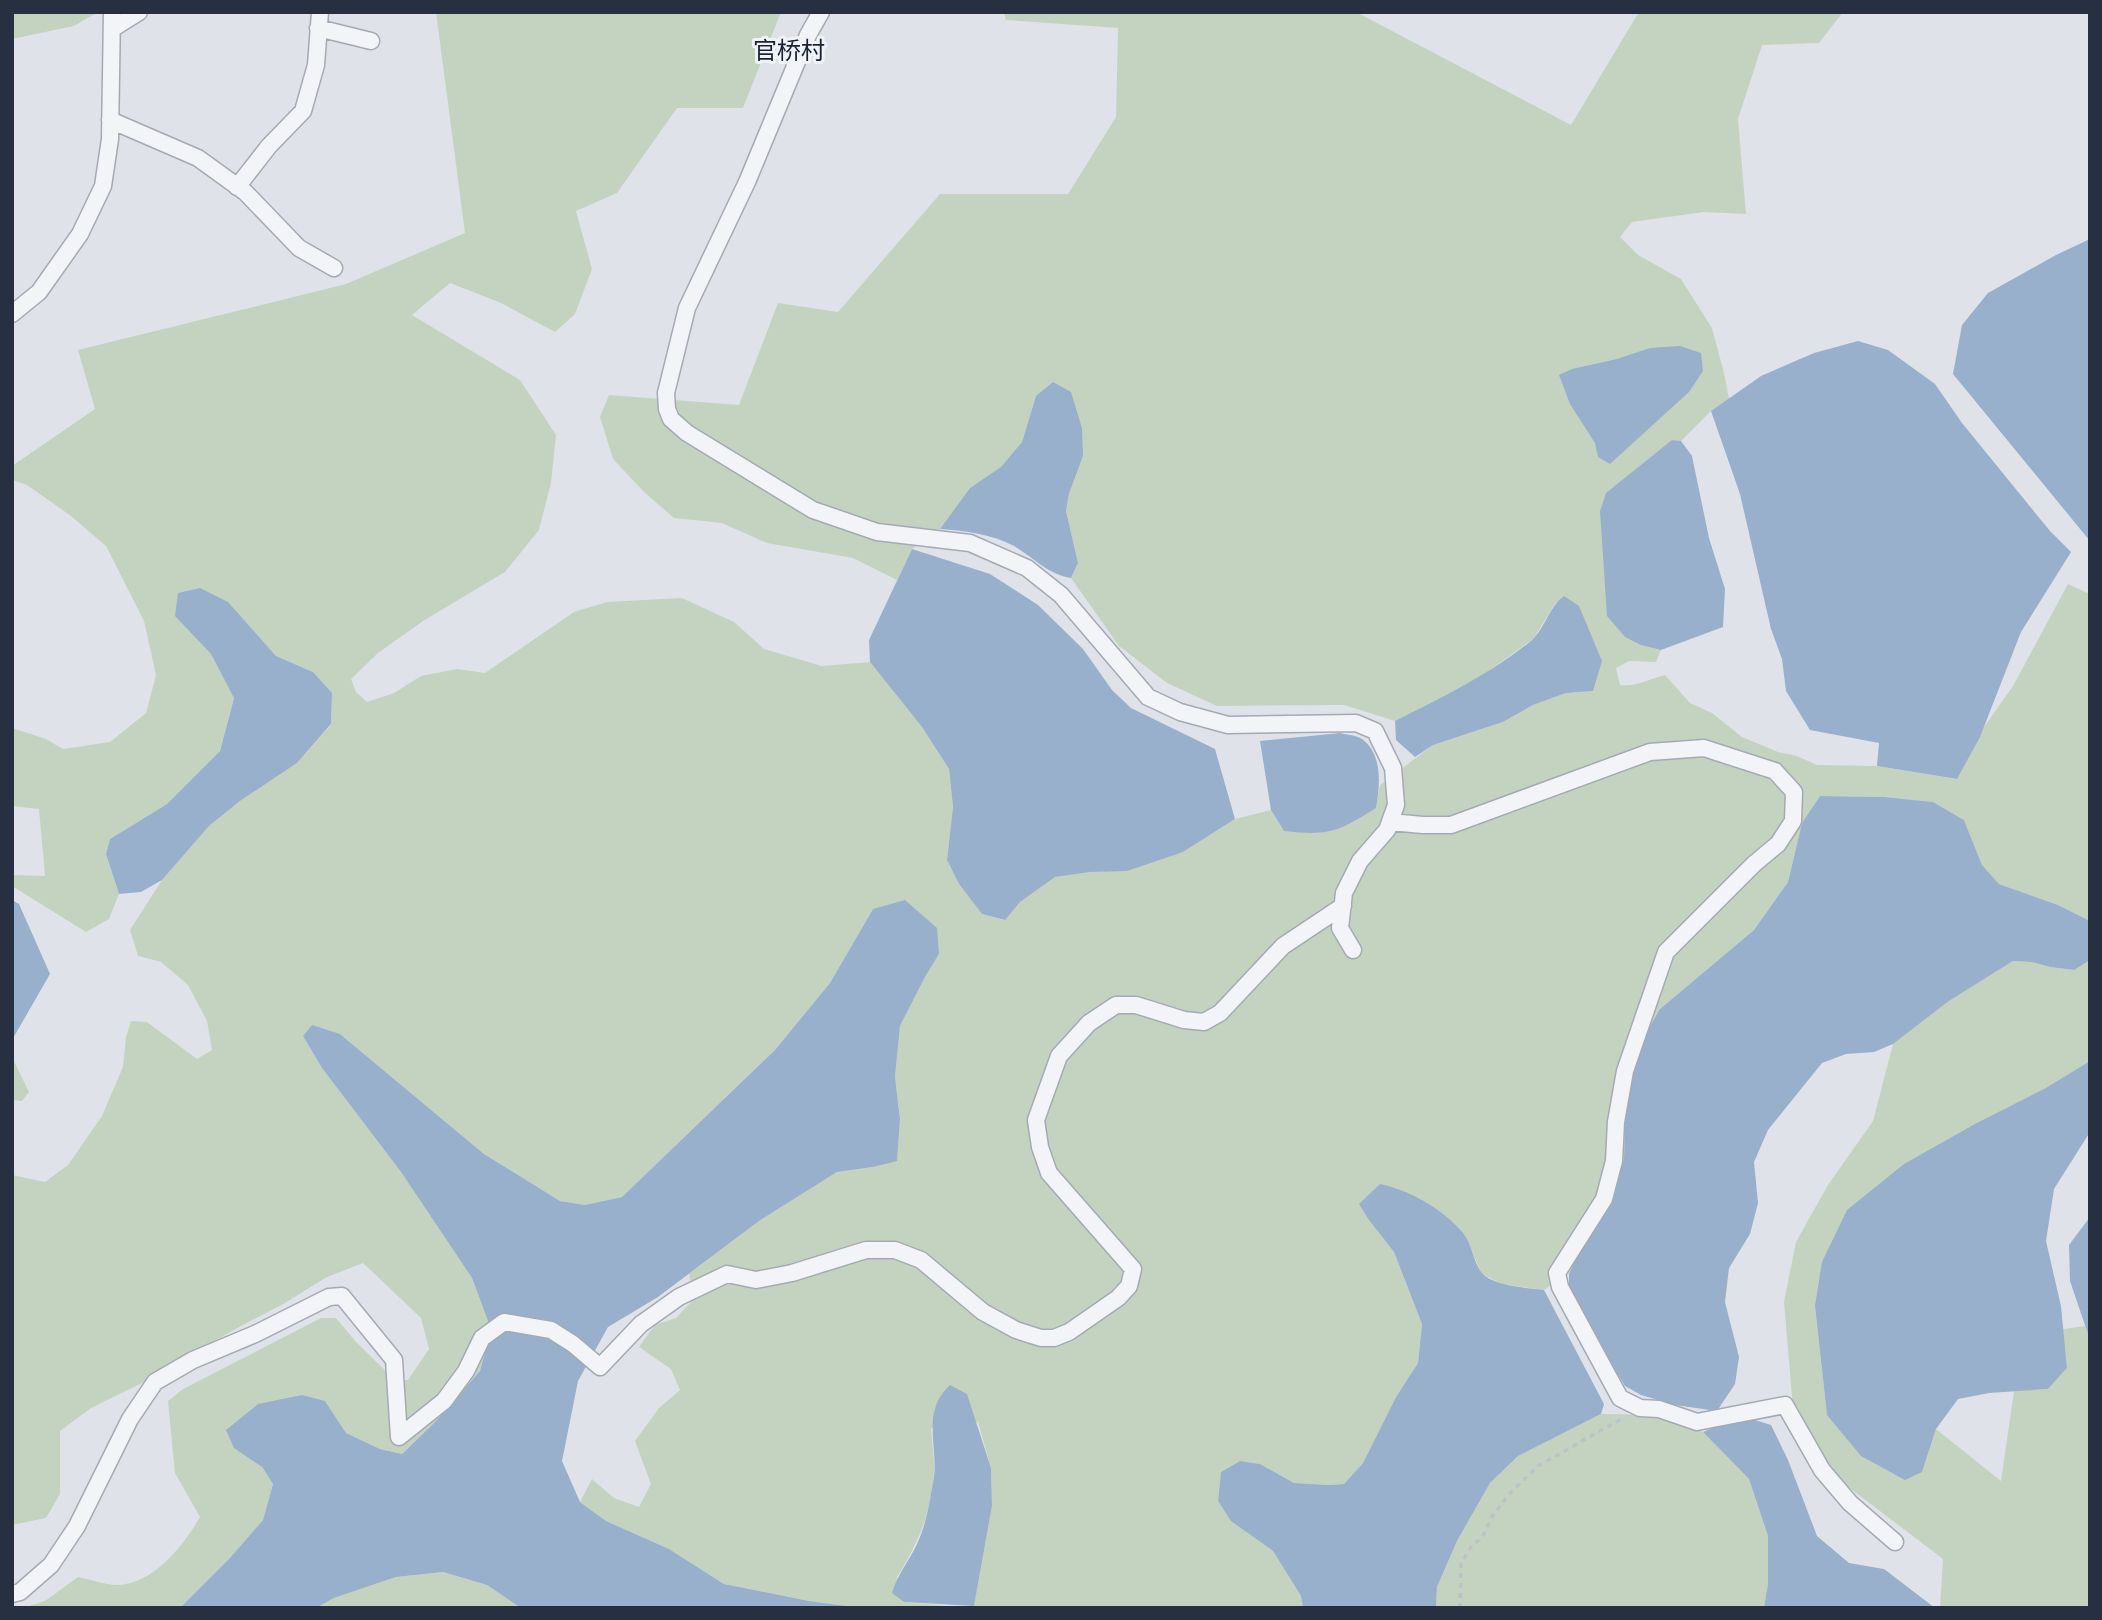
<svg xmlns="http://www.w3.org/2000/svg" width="2102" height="1620" font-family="'DejaVu Sans','Noto Sans SC',sans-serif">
<rect width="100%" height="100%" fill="#dfe3e9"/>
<path fill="#c4d3c0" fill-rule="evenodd" d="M 16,12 L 98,12 L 74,26 L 12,39 L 12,14 Z
M 436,12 L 781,12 L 743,108 L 677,108 L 617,193 L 576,211 L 592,269 L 575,314 L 555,332 L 501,303 L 450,283 L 412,315 L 520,380 L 556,435 L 551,483 L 539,530 L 505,572 L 423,621 L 378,653 L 351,679 L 356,692 L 367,702 L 394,693 L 421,676 L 457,669 L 485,673 L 574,612 L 607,602 L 682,598 L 734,622 L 764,649 L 822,666 L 870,662 L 922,727 L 949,769 L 953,807 L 947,860 L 959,884 L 982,914 L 1004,920 L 1020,902 L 1055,877 L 1183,852 L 1235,819 L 1271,810 L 1284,831 L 1376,808 L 1380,785 L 1433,745 L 1503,722 L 1533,705 L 1566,693 L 1593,691 L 1556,602 L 1534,638 L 1478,679 L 1395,721 L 1344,705 L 1217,706 L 1167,683 L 1119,646 L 1071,578 L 1078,563 L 1066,511 L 1069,494 L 1083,456 L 1036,396 L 1022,442 L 1002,467 L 970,488 L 940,529 L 912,549 L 897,580 L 853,558 L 767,543 L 722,523 L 674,518 L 645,493 L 613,459 L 600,417 L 609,395 L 739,405 L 778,303 L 838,312 L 940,194 L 1068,194 L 1116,117 L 1118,28 L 1006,20 L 1004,12 L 1356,12 L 1571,125 L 1639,12 L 1843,12 L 1819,43 L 1762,45 L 1738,119 L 1746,214 L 1704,212 L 1632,222 L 1620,237 L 1638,255 L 1681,279 L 1712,328 L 1724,373 L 1729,399 L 1711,411 L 1681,441 L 1672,440 L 1641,645 L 1661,650 L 1656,662 L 1629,661 L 1616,668 L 1620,685 C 1636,687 1649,679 1665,675 L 1690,703 L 1712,713 L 1742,737 L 1778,752 L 1797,756 L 1817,765 L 1877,766 L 1956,779 L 1984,727 L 2013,686 L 2068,584 L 2090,594 L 2090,921 L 2058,905 L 1999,884 L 1982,865 L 1964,820 L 1933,802 L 1885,797 L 1820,796 L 1802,823 L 1788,882 L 1754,930 L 1660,1009 L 1626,1100 L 1624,1158 L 1614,1198 L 1583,1243 L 1569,1273 L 1544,1290 L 1502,1284 L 1482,1274 L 1464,1234 L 1369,1220 L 1394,1252 L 1422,1324 L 1418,1363 L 1396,1397 L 1363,1463 L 1344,1484 L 1328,1485 L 1294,1483 L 1260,1464 L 1240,1461 L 1221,1472 L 1218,1501 L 1232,1521 L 1273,1551 L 1301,1596 L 1303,1608 L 862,1608 L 809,1601 L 724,1584 L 669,1549 L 606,1521 L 580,1502 L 592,1479 L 614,1498 L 639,1507 L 651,1484 L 635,1441 L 659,1408 L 680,1390 L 671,1369 L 639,1347 L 655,1325 L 676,1318 L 694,1299 L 689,1274 L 759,1221 L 837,1172 L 873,1167 L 897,1160 L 900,1119 L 895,1077 L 900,1026 L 925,977 L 939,954 L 873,909 L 830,983 L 775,1050 L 622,1197 L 585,1205 L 560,1201 L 484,1154 L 340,1034 L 303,1036 L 322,1068 L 401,1172 L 472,1278 L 491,1329 L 480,1371 L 434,1423 L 402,1454 L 380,1449 L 346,1433 L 325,1401 L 234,1447 L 262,1467 L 273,1484 L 263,1520 L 229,1559 L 180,1608 L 22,1608 L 45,1601 L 78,1577 C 90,1579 105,1585 117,1585 C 154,1584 183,1546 200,1517 L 175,1473 L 168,1401 L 183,1389 L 321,1318 L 336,1318 L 356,1342 L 394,1379 L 408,1380 L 429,1349 L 421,1318 L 363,1263 L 325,1278 L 285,1303 L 239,1327 L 142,1383 L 91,1408 L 60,1431 L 60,1494 L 46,1518 L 12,1525 L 12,1175 L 45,1182 L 68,1165 L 102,1116 L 123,1067 L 126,1037 L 131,1021 L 147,1022 L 197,1059 L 212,1050 L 207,1021 L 188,985 L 161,962 L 138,956 L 130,930 L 162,880 L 209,826 L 240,801 L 297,763 L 331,725 L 332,693 L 313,672 L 276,656 L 227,602 L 176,616 L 211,654 L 234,697 L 220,751 L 167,804 L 110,839 L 106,854 L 119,894 L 109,919 L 86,932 L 12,886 L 12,875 L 45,876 L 39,809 L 12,806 L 12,728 L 46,739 L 63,749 L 110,742 L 146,713 L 156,675 L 144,621 L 106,546 L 71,516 L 27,485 L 12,480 L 12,466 L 95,409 L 78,350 L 346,284 L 465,233 ZM 978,1422 L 991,1468 L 992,1506 L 974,1605 L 957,1607 L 904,1602 L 897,1577 C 917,1546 932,1511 934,1473 C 935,1459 932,1443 931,1428 Z
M 2090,960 L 2090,1061 L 2044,1089 L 1815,1306 L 1827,1415 L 1922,1472 L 1936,1429 L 2001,1481 L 2014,1391 L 2048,1389 L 2067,1368 L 2063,1329 L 2085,1326 L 2090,1340 L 2090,1608 L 1940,1608 L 1943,1559 L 1830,1473 L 1794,1420 L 1784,1302 L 1796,1242 L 1828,1185 L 1873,1121 L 1893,1044 L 1949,1001 L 2013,961 L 2032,962 L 2050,967 L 2073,970 Z
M 12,1057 L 29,1092 L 22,1101 L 12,1100 Z
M 1601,1414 L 1657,1415 L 1703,1432 L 1749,1479 L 1768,1536 L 1768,1583 L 1764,1608 L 1436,1608 L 1437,1587 L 1457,1541 L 1490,1483 L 1518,1456 Z
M 443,1572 L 487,1585 L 521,1608 L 316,1608 L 334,1598 L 396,1577 Z"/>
<path fill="#98b0cb" d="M 2090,239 L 2090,541 L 1953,374 L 1962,325 L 1988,293 L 2056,255 Z
M 1858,341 L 1888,350 L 1935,384 L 1962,423 L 2050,531 L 2071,552 L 2021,632 L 1980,737 L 1957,779 L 1877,766 L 1879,743 L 1810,730 L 1786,691 L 1782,659 L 1771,629 L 1740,494 L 1711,411 L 1761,376 L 1814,353 Z
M 1680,346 L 1701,353 L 1703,371 L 1689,392 L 1610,464 L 1598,457 L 1595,443 L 1570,404 L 1559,375 L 1572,369 L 1617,359 L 1650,348 Z
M 1053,382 L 1071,392 L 1082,428 L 1083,456 L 1069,494 L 1066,511 L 1078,563 L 1071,578 C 1049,575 1033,557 1014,546 C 992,534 965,531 940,529 L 970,488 L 1001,467 L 1022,442 L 1036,396 Z
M 1672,440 L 1681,441 L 1692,456 L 1709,538 L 1725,589 L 1723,627 L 1661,650 L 1641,645 L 1625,637 L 1607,616 L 1600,511 L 1606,493 Z
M 912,549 L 990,574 L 1038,605 L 1083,649 L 1112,690 L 1131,708 L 1215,749 L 1235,819 L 1183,852 L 1127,871 L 1089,872 L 1055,877 L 1020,902 L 1005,920 L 982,914 L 959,884 L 947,860 L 953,807 L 949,769 L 922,727 L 870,662 L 869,640 Z
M 200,588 L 228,602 L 276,656 L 313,672 L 332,693 L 331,724 L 297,763 L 240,801 L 209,826 L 162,880 L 141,892 L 119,894 L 106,854 L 110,839 L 167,804 L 220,751 L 234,698 L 211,654 L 175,616 L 178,593 Z
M 1564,596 L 1579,606 L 1602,661 L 1593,691 L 1566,693 L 1533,705 L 1503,722 L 1433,745 L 1415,757 L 1396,740 L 1395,721 C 1443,697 1491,674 1532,640 C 1545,628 1549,607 1564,596 Z
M 1340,733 C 1347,735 1356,735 1362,739 C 1383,754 1380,786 1376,808 C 1338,832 1329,836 1284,831 L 1271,810 L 1260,741 Z
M 1820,796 L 1885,797 L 1933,802 L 1964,820 L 1982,865 L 1999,884 L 2058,905 L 2090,921 L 2090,960 L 2074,970 L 2050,967 L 2032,962 L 2013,961 L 1949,1001 L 1893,1044 L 1874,1052 L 1846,1054 L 1822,1063 L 1768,1130 L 1754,1162 L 1758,1203 L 1750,1234 L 1729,1268 L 1725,1302 L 1739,1357 L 1735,1384 L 1717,1411 L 1675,1405 L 1641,1395 L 1625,1386 L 1569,1294 L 1569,1274 L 1583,1243 L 1614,1198 L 1624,1158 L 1626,1100 L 1636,1051 L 1660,1009 L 1754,930 L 1788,882 L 1802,823 Z
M 12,900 L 19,904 L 50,974 L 12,1040 Z
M 905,900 L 937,928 L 939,954 L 925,977 L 900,1026 L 895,1077 L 900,1119 L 897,1161 L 873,1167 L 837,1172 L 759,1221 L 658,1297 L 608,1327 L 578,1381 L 562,1461 L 580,1502 L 606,1521 L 669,1549 L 724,1584 L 809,1601 L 862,1608 L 521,1608 L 487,1585 L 443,1572 L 396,1577 L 334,1598 L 316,1608 L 180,1608 L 229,1559 L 263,1520 L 273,1484 L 262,1467 L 234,1448 L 226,1430 L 258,1404 L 302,1395 L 325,1401 L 346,1433 L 380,1449 L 402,1454 L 434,1423 L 480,1371 L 491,1329 L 472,1278 L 401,1172 L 322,1068 L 303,1036 L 312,1025 L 340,1034 L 484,1154 L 560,1201 L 585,1205 L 622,1197 L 775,1050 L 830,983 L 873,909 Z
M 2090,1061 L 2090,1132 L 2054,1189 L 2046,1241 L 2061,1306 L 2067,1368 L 2048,1389 L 1989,1393 L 1958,1399 L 1936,1429 L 1922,1472 L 1905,1480 L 1861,1456 L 1827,1415 L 1815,1306 L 1822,1262 L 1847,1210 L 1904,1164 L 1975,1124 L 2044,1089 Z
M 1380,1184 C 1409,1190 1443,1209 1463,1233 C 1472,1244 1473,1262 1482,1273 C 1493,1286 1528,1288 1544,1290 L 1604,1404 L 1601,1414 L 1518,1456 L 1490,1483 L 1457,1541 L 1437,1587 L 1436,1608 L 1303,1608 L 1301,1596 L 1273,1551 L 1231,1521 L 1218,1501 L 1221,1472 L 1240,1461 L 1260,1464 L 1294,1483 L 1328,1485 L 1344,1484 L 1363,1463 L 1396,1397 L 1418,1363 L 1422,1324 L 1394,1252 L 1369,1220 L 1359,1204 Z
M 2090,1217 L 2090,1340 L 2070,1281 L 2069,1245 Z
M 950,1385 L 967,1394 L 991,1468 L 992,1506 L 974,1606 L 904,1602 L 892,1593 C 897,1576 906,1565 914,1550 C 926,1528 930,1501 934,1477 C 938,1446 921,1411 950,1385 Z
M 1742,1416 L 1771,1425 L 1788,1460 L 1817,1536 L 1849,1563 L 1884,1569 L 1935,1608 L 1764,1608 L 1768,1583 L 1768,1536 L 1749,1479 L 1703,1432 Z"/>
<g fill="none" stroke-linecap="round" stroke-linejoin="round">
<g stroke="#a4aab3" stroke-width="19">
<path id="street" d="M 821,12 L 808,35 L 747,182 L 687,308 L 666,393 L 667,409 L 671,419 L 687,433 L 813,510 L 877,532 L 970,543 L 1027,568 L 1061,595 L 1148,697 L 1180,712 L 1228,725 L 1356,723 L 1375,731 L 1393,768 L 1396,805 L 1387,830 L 1360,861 L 1344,893 L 1340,928 L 1353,950
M 318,28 L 371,41
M 112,29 L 139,12
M 110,120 L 198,158 L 245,192 L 299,248 L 334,268
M 237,187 L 269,146 L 303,111 L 316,65 L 320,12
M 12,314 L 39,292 L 80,234 L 103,186 L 110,139 L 112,12
M 1390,822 L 1423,825 L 1451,825 L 1650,752 L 1704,748 L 1775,771 L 1794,792 L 1793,821 L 1778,844 L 1754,864 L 1666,952 L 1625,1071 L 1616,1122 L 1614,1161 L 1604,1199 L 1557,1273 L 1560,1287 L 1620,1398 L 1640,1408 L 1659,1409 L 1697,1422 L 1785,1405 L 1822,1470 L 1850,1503 L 1895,1542
M 599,1365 L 600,1367 L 641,1324 L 679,1297 L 727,1274 L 756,1280 L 792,1273 L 866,1250 L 895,1250 L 921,1260 L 983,1312 L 1016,1330 L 1041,1338 L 1054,1338 L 1069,1332 L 1118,1298 L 1129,1286 L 1133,1269 L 1049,1173 L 1040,1147 L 1036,1120 L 1059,1056 L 1089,1023 L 1116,1005 L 1136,1005 L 1184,1020 L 1204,1022 L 1220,1013 L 1283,946 L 1343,906
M 399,1437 L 444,1401 L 466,1371 L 482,1338 L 504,1322 L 551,1330 L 573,1344 L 600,1367
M 12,1594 L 20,1592 L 51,1565 L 77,1526 L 130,1419 L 155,1382 L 193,1360 L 255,1334 L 329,1297 L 342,1296 L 394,1360 L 399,1437"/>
</g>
<path stroke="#bdc1c8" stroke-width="3.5" stroke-dasharray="5 5" stroke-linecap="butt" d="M 1460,1608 L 1461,1564 L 1472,1545 L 1482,1538 L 1493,1515 L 1510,1493 L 1538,1466 L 1623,1418"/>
<use href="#street" stroke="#f2f4f7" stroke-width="16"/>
</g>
<g text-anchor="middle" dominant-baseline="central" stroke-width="6" stroke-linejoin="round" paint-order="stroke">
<g font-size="24" fill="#1a2132" stroke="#eff2f7">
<text x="789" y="51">官桥村</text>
</g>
</g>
<rect width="2102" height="1620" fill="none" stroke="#273041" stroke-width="28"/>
</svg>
